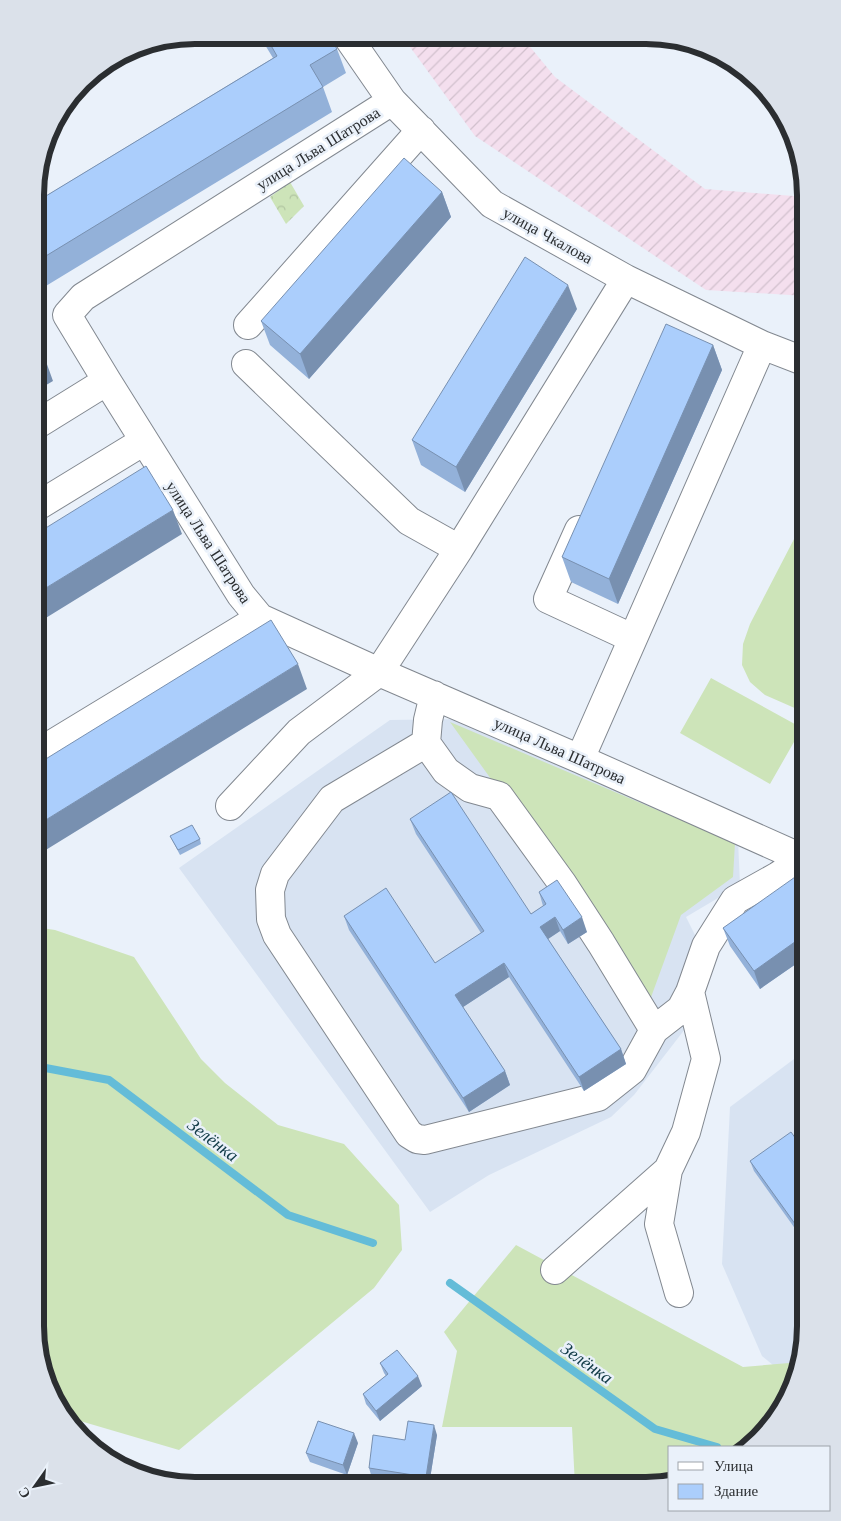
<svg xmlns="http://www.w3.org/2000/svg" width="841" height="1521" font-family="'Libre Baskerville',serif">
<defs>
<pattern id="industrial-furrows" width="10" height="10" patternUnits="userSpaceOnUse" patternTransform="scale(1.25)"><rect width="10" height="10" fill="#f4dfee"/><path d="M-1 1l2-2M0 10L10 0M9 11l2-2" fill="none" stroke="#d1c0cd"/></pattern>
<pattern id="park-crowns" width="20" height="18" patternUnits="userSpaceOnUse" patternTransform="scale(1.25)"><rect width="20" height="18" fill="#cde4b9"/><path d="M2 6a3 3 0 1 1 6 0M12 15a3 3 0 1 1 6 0" fill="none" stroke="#b0c4a0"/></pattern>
</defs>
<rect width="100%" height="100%" fill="#eaf1fa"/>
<path fill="#d8e3f2" d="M 460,719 L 738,840 L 740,885 L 686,917 L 700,945 L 685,1029 L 634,1095 L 611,1117 L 489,1175 L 430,1212 L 179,868 L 390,720 Z
M 806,1050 L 806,1337 L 797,1378 L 795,1383 L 762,1356 L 722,1264 L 730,1107 Z"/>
<path fill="url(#industrial-furrows)" d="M 402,36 L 522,37 L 555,77 L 705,189 L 806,197 L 806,296 L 706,290 L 475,136 Z"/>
<path fill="#cde4b9" d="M 806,516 L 806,713 L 765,695 L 750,682 L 742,665 L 743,644 L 750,624 Z
M 711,678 L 802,728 L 770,784 L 680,733 Z
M 450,722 L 735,843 L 733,877 L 681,915 L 650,1000 Z
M 35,927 L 55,930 L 134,957 L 201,1059 L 225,1083 L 278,1125 L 344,1144 L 399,1205 L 402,1250 L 374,1288 L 179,1450 L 70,1418 L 44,1378 L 35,1327 Z
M 516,1245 L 743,1367 L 801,1362 L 797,1378 L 773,1423 L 749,1447 L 670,1447 L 670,1482 L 647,1486 L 575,1486 L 572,1427 L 442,1427 L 457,1351 L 444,1332 Z"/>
<path fill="url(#park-crowns)" d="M 290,182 L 304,206 L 286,224 L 270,197 Z"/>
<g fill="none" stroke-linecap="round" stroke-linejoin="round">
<path stroke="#64bcd8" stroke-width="8" d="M 35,1066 L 109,1080 L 288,1215 L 373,1243
M 450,1283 L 655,1429 L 717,1447"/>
<g stroke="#828890" stroke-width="30">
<path id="minor" d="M 347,36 L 392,101 L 492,204 L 626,279 L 762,345 L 806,362
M 392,101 L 83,297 L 67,315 L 107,381 L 241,595 L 260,618 L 379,672 L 580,759 L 806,860
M 248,325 L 421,130
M 246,364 L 409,521 L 459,549
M 36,425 L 107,381
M 36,507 L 144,441
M 579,530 L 548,599 L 632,638
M 434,695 L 428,720 L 426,743 L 332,799 L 275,874 L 270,890 L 271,919 L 277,935 L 409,1134 L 417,1139 L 425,1140 L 598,1097 L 632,1070 L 654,1030 L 681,1009 L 690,992 L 706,946 L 735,900 L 778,876 L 806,857
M 426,743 L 446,771 L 470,788 L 499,796 L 562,883 L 601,943 L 654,1030
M 36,754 L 260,618
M 580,759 L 762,345
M 230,806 L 299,732 L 379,672 L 459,549 L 626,279
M 668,1170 L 659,1224 L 679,1293
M 555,1270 L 668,1170 L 686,1132 L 706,1059 L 690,992"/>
</g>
<use href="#minor" stroke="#fff" stroke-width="28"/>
</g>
<path fill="#93b1d9" d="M 259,35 L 329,36 L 337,49 L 346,73 L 323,87 L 332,112 L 36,292 L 36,202 L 273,58 Z
M 442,192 L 451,217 L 309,379 L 270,345 L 261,321 Z
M 577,309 L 465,492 L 421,465 L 412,440 Z
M 713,345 L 722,370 L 618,604 L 571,582 L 562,557 Z
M 410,819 L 531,914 L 543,906 L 539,892 L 587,932 L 568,944 L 560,931 L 548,939 L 621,1049 L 626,1064 L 584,1091 L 509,977 L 463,1007 L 505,1071 L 510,1085 L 469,1112 L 349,930 L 344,916 L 435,963 L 481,933 L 416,834 Z
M 170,836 L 200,839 L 201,844 L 180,855 Z
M 806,872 L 806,957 L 760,989 L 730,946 L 723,928 Z
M 806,1153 L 806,1244 L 754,1171 L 750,1161 Z
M 380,1363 L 422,1386 L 380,1421 L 366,1404 L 363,1394 L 386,1376 L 384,1373 Z
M 437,1435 L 429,1485 L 421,1485 L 372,1478 L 369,1468 L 405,1440 Z
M 358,1443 L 347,1475 L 310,1462 L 306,1453 Z"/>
<path fill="#7890b0" d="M 442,192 L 451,217 L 309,379 L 300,354 Z
M 568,285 L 577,309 L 465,492 L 456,467 Z
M 713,345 L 722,370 L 618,604 L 609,579 Z
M 44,356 L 53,381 L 36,391 L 36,361 Z
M 173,510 L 182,534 L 36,624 L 36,594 Z
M 298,664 L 307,689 L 36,856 L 36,826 Z
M 555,917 L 560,931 L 545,941 L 540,927 Z
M 582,917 L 587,932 L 568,944 L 563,930 Z
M 806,934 L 806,957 L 760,989 L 754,971 Z
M 504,963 L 509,977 L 460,1009 L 455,995 Z
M 621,1049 L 626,1064 L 584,1091 L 579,1077 Z
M 505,1071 L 510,1085 L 469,1112 L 463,1098 Z
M 806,1233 L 806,1244 L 803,1235 Z
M 418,1376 L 422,1386 L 380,1421 L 376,1411 Z
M 434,1425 L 437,1435 L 429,1485 L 426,1477 Z
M 354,1433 L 358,1443 L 347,1475 L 343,1465 Z"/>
<path fill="#abcefc" stroke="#7890b0" d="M 265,35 L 329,36 L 337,49 L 310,65 L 323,87 L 36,262 L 36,202 L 277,56 Z
M 404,158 L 442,192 L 300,354 L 261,321 Z
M 525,257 L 568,285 L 456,467 L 412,440 Z
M 666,324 L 713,345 L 609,579 L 562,557 Z
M 36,343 L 44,356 L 36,361 Z
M 146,466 L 173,510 L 36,594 L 36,534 Z
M 271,620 L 298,664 L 36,826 L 36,765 Z
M 451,792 L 531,914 L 546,904 L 539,892 L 557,880 L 582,917 L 563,930 L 555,917 L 540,927 L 621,1049 L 579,1077 L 504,963 L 455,995 L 505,1071 L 463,1098 L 344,916 L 386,888 L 435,963 L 484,931 L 410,819 Z
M 192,825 L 200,839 L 178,850 L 170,836 Z
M 805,870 L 806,872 L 806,934 L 754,971 L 723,928 Z
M 791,1132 L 806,1153 L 806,1233 L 803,1235 L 750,1161 Z
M 397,1350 L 418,1376 L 376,1411 L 363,1394 L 388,1374 L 380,1363 Z
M 318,1421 L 354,1433 L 343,1465 L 306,1453 Z
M 408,1421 L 434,1425 L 426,1477 L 369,1468 L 373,1435 L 405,1440 Z"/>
<g text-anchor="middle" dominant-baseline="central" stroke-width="5" stroke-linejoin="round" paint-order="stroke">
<g font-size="16" fill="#2b2e31" stroke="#eaf1fa">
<text transform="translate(318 148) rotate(-32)">улица Льва Шатрова</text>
<text transform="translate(548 235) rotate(29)">улица Чкалова</text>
<text transform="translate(209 542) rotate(57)">улица Льва Шатрова</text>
<text transform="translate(560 750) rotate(24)">улица Льва Шатрова</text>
</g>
<g font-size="18" font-style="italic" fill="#123b47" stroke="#eaf1fa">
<text transform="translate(213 1140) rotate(37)">Зелёнка</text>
<text transform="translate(587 1363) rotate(35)">Зелёнка</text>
</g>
</g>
<path d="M0 0H841V1521H0ZM195 44H646A151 151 0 0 1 797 195V1326A151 151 0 0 1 646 1477H195A151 151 0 0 1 44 1326V195A151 151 0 0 1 195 44Z" fill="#dbe1ea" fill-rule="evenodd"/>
<path fill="none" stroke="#2b2e31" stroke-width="6" d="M195 44H646A151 151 0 0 1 797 195V1326A151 151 0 0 1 646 1477H195A151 151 0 0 1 44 1326V195A151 151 0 0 1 195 44Z"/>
<rect x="668" y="1446" width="162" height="65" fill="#eaf1fa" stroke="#9ea3aa"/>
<rect x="678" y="1462" width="25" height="8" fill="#ffffff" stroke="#9ea3aa"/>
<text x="714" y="1471" font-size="15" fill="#2b2e31">Улица</text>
<rect x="678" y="1484" width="25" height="15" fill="#abcefc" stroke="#9ea3aa"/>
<text x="714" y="1496" font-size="15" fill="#2b2e31">Здание</text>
<g transform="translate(35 1486) rotate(237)" stroke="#eaf1fa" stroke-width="4" paint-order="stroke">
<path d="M0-4L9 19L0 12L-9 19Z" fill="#2b2e31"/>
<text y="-8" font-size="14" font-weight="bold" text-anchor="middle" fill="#2b2e31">С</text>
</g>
</svg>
